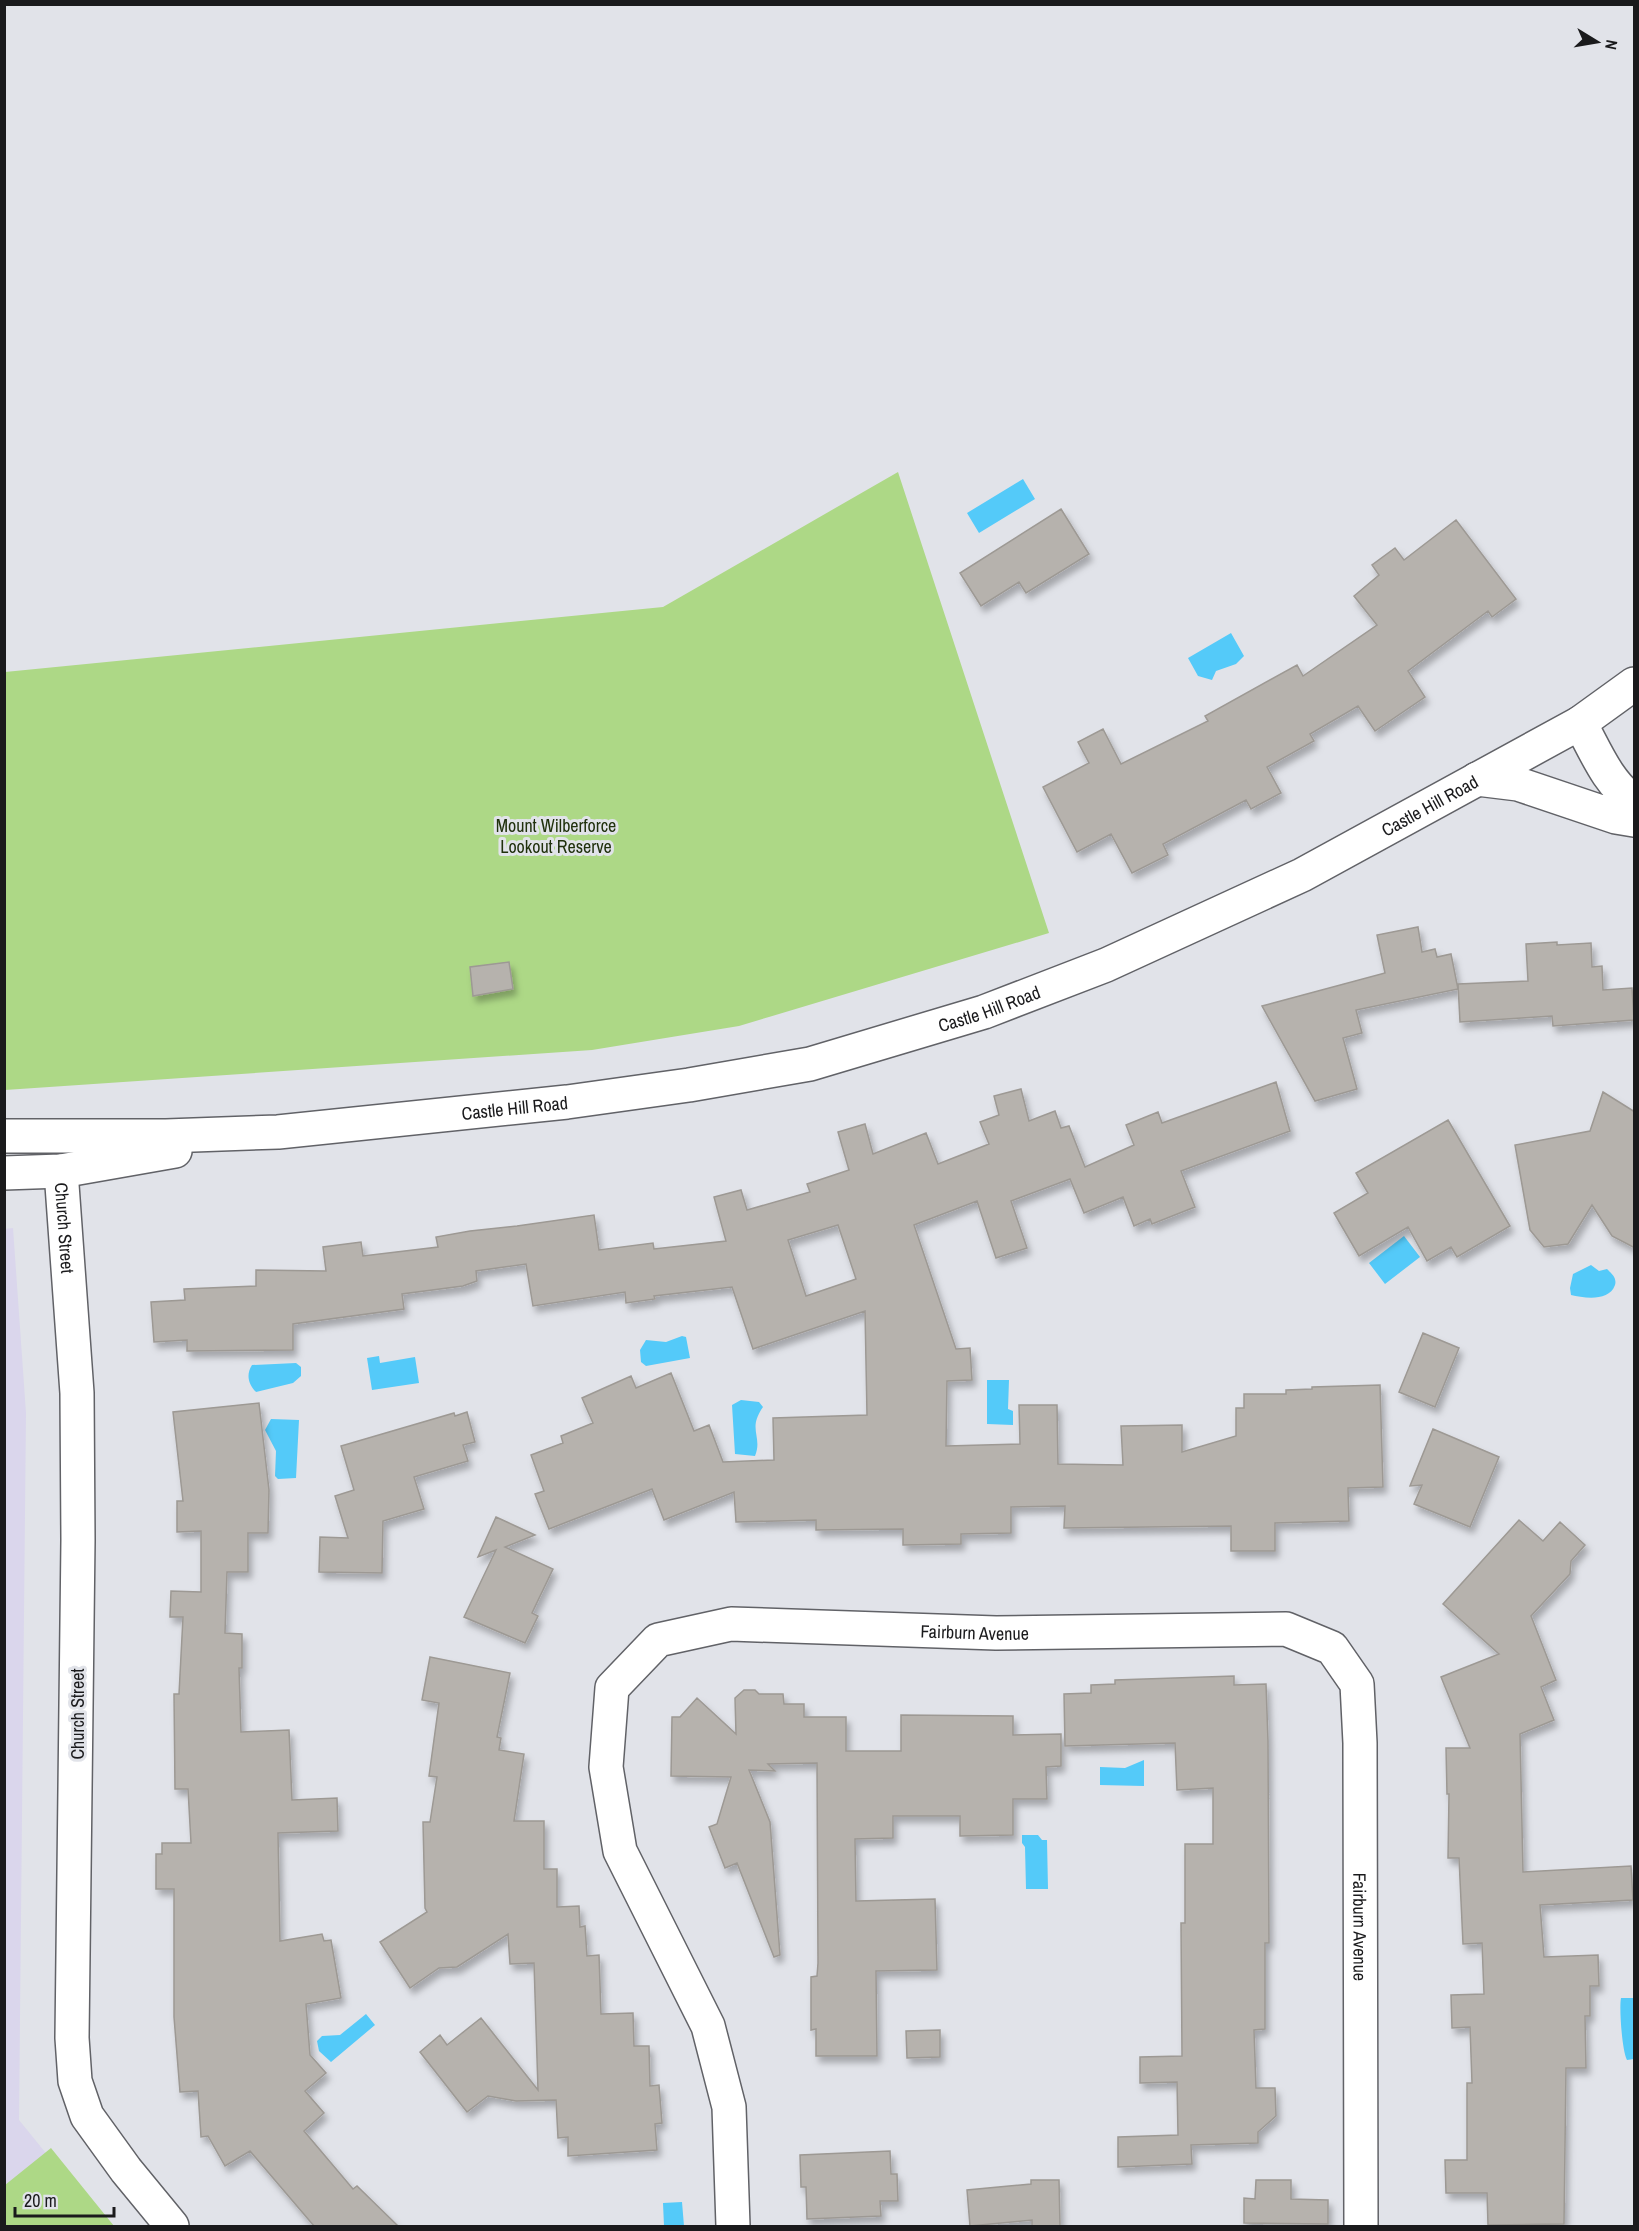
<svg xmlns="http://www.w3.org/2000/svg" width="1639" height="2231" font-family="'Archivo Narrow',sans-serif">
<defs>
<filter id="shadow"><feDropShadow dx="3.5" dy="6" stdDeviation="3" flood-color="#0004"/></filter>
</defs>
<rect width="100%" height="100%" fill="#e1e3e9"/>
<path fill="#dad6ec" d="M 13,1228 L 26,1413 L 19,2120 L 105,2226 L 5,2226 L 4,1229 Z"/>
<path fill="#add886" d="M 898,472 L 1049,933 L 739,1026 L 592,1050 L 5,1090 L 5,672 L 663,607 Z
M 51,2148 L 114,2226 L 5,2226 L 5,2185 Z"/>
<path fill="#54caf9" d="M 1023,479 L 1035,499 L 979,533 L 967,513 Z
M 1231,633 L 1244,656 L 1236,664 L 1216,671 L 1212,680 L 1198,676 L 1188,658 Z
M 1404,1236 L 1420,1257 L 1385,1284 L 1369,1263 Z
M 1591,1265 L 1599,1271 L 1607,1269 C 1612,1274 1617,1278 1615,1285 C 1609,1302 1584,1298 1571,1295 L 1570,1288 L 1573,1274 Z
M 682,1336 L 686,1337 L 690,1358 L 646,1366 L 641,1362 L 640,1350 L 646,1340 L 666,1342 Z
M 379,1356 L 380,1363 L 415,1357 L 419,1383 L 372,1390 L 367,1358 Z
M 296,1363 L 301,1367 L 301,1376 L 293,1383 L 256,1392 C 248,1384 246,1374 252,1365 Z
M 987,1380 L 1009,1380 L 1008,1409 L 1013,1411 L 1013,1425 L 987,1424 Z
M 741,1400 L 759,1402 L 763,1407 C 747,1430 763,1436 755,1456 L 735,1454 L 732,1405 Z
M 271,1419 L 299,1420 L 296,1478 L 278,1479 L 275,1476 L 276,1451 L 265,1430 Z
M 1144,1760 L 1144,1786 L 1100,1785 L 1100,1767 L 1125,1768 Z
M 1022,1835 L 1038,1835 L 1042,1840 L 1047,1840 L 1048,1889 L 1026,1889 L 1025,1847 L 1022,1843 Z
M 1621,1998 L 1634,1998 L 1634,2059 L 1627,2060 C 1622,2051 1619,2007 1621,1998 Z
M 366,2014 L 375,2025 L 331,2062 L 319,2051 L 317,2041 L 322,2036 L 340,2035 Z
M 682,2202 L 684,2226 L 664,2226 L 663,2203 Z"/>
<path fill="#b6b2ad" stroke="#9d9994" stroke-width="1.5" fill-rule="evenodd" filter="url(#shadow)" d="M 1061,509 L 1089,554 L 1026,593 L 1019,582 L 981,606 L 960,573 Z
M 1456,520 L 1516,599 L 1492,617 L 1488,611 L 1408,671 L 1425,697 L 1375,731 L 1358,706 L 1310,734 L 1314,741 L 1267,767 L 1281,793 L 1251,809 L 1246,800 L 1163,844 L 1168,855 L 1132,873 L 1111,834 L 1077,852 L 1043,787 L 1089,763 L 1078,742 L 1103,729 L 1121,764 L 1208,721 L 1205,716 L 1297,665 L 1303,676 L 1377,625 L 1354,596 L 1379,575 L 1372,565 L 1395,548 L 1404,560 Z
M 1418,927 L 1422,952 L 1435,949 L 1437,957 L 1451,954 L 1458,989 L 1356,1010 L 1362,1033 L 1343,1038 L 1357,1089 L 1315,1101 L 1262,1006 L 1385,973 L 1377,935 Z
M 1557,942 L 1557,945 L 1591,943 L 1592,967 L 1602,966 L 1603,990 L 1632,988 L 1634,1020 L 1553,1026 L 1552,1016 L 1460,1022 L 1458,984 L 1528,981 L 1526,944 Z
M 509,962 L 513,989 L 473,996 L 470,967 Z
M 1276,1082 L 1290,1131 L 1181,1171 L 1195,1207 L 1152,1224 L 1150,1219 L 1134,1226 L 1123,1197 L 1084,1213 L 1070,1179 L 1011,1201 L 1027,1248 L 996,1258 L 977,1201 L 914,1225 L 956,1349 L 970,1348 L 972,1380 L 947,1381 L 946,1446 L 1020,1444 L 1019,1405 L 1057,1405 L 1058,1464 L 1123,1465 L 1121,1426 L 1182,1425 L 1182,1452 L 1236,1436 L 1236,1408 L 1244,1408 L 1244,1394 L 1286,1394 L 1286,1390 L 1312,1389 L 1312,1387 L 1380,1385 L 1383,1487 L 1348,1488 L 1349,1521 L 1275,1523 L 1275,1551 L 1231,1551 L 1231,1526 L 1064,1528 L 1065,1506 L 1011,1507 L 1011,1533 L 961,1534 L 961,1544 L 903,1545 L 903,1529 L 816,1530 L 816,1520 L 736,1522 L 734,1492 L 664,1520 L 652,1489 L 549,1529 L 535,1494 L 544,1491 L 531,1455 L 563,1443 L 561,1436 L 593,1423 L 582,1398 L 631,1376 L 636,1388 L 671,1373 L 694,1431 L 709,1425 L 723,1462 L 774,1460 L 773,1418 L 867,1415 L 865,1311 L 753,1349 L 732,1287 L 654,1296 L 655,1299 L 626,1303 L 625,1292 L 533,1306 L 526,1264 L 476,1271 L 477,1281 L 463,1286 L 402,1294 L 404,1309 L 293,1324 L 293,1350 L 187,1351 L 187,1340 L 154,1342 L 151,1302 L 185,1300 L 184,1289 L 256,1286 L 256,1270 L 326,1271 L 323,1247 L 361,1242 L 363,1256 L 438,1247 L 436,1237 L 470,1231 L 517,1226 L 594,1215 L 599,1250 L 653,1243 L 654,1249 L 726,1241 L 714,1197 L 741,1190 L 747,1210 L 810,1192 L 807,1184 L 849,1170 L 838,1132 L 865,1124 L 873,1154 L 926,1133 L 938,1164 L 989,1144 L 980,1122 L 999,1115 L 994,1096 L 1021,1089 L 1029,1121 L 1055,1111 L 1061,1128 L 1069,1126 L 1085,1167 L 1134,1145 L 1126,1125 L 1158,1112 L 1162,1123 ZM 838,1225 L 856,1279 L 806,1296 L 788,1240 Z
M 1603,1092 L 1635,1112 L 1635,1248 L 1612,1236 L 1592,1205 L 1568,1244 L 1544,1247 L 1530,1230 L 1515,1145 L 1590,1131 Z
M 1448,1120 L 1510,1226 L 1457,1257 L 1451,1247 L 1427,1261 L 1408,1227 L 1359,1256 L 1334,1213 L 1368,1193 L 1356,1173 Z
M 1423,1333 L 1459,1348 L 1435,1407 L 1399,1392 Z
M 259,1403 L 269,1490 L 268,1533 L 248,1533 L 248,1572 L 227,1572 L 225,1633 L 242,1634 L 242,1668 L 239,1668 L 241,1732 L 289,1730 L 292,1800 L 337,1798 L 338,1831 L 278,1833 L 280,1941 L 322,1934 L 324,1941 L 331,1940 L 341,1998 L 306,2004 L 310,2055 L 326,2073 L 305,2091 L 324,2113 L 304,2131 L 353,2189 L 357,2186 L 398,2226 L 314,2226 L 250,2151 L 225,2166 L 208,2136 L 201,2137 L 198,2091 L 180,2092 L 174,2017 L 174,1889 L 156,1889 L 156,1854 L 162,1854 L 162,1843 L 191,1843 L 188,1789 L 175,1789 L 174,1694 L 179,1694 L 183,1617 L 170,1617 L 171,1591 L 201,1592 L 201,1531 L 177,1532 L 177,1501 L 183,1501 L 173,1412 Z
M 467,1412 L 475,1442 L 463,1445 L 468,1461 L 414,1477 L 424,1509 L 383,1521 L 382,1573 L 319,1572 L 320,1537 L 348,1538 L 335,1496 L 354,1490 L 341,1446 L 454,1413 L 455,1416 Z
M 1433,1429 L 1499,1457 L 1470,1527 L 1414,1504 L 1422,1485 L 1410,1486 Z
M 496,1517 L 535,1535 L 505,1547 L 553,1569 L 532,1613 L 538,1616 L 525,1643 L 464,1617 L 496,1550 L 478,1557 Z
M 1519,1520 L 1543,1541 L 1560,1522 L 1585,1545 L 1571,1561 L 1570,1574 L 1531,1616 L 1556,1680 L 1541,1687 L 1554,1720 L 1520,1734 L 1523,1872 L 1631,1866 L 1633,1900 L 1540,1905 L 1544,1957 L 1598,1955 L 1599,1986 L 1590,1986 L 1590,2016 L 1585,2016 L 1586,2068 L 1566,2068 L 1564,2224 L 1488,2225 L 1487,2193 L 1446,2193 L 1445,2160 L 1467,2160 L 1467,2083 L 1472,2083 L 1470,2027 L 1452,2028 L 1451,1995 L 1484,1994 L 1482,1943 L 1463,1944 L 1459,1858 L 1448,1858 L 1449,1794 L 1447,1794 L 1446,1748 L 1470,1748 L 1441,1677 L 1499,1654 L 1443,1604 Z
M 430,1657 L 510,1673 L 497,1737 L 501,1738 L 499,1750 L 524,1754 L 514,1821 L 544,1821 L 544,1869 L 557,1869 L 557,1907 L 579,1906 L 580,1927 L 585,1926 L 587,1956 L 599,1955 L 601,2014 L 633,2013 L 634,2046 L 649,2046 L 650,2086 L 659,2085 L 662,2123 L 655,2124 L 657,2150 L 568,2156 L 568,2137 L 558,2138 L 556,2100 L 516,2101 L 488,2096 L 467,2112 L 420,2052 L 440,2035 L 447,2045 L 481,2018 L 538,2090 L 534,1963 L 510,1964 L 508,1934 L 457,1967 L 439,1968 L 410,1988 L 380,1942 L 427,1912 L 425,1908 L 423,1822 L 430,1822 L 437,1777 L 429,1776 L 439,1703 L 422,1700 Z
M 1234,1676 L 1234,1685 L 1266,1684 L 1268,1741 L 1269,1943 L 1265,1943 L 1265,2029 L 1254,2030 L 1256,2088 L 1275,2088 L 1276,2116 L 1258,2132 L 1258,2143 L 1191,2145 L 1192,2164 L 1118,2167 L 1118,2137 L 1178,2135 L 1177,2082 L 1140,2083 L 1140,2057 L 1182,2056 L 1181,1923 L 1185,1923 L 1185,1844 L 1213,1844 L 1213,1788 L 1177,1790 L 1175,1743 L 1065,1746 L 1064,1694 L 1091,1693 L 1091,1685 L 1115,1684 L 1115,1680 Z
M 744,1690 L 755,1690 L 759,1694 L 783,1694 L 784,1704 L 804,1704 L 804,1717 L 846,1717 L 846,1751 L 901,1751 L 901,1715 L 1013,1716 L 1013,1735 L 1061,1734 L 1061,1766 L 1046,1767 L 1047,1799 L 1013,1799 L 1013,1835 L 960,1836 L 960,1816 L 893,1816 L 893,1838 L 855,1839 L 856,1901 L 935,1899 L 937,1970 L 876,1971 L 877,2056 L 816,2056 L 816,2029 L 811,2030 L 811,1977 L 817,1976 L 818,1963 L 817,1763 L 768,1764 L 775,1771 L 749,1770 L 770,1822 L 780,1955 L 774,1957 L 737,1863 L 725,1868 L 709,1827 L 717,1824 L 731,1777 L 671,1776 L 672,1717 L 680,1717 L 697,1698 L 736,1734 L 735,1698 Z
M 940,2030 L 940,2057 L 907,2058 L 906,2031 Z
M 890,2151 L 891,2174 L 897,2174 L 898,2201 L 880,2201 L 881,2216 L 807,2219 L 806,2187 L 801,2187 L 800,2155 Z
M 1031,2180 L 1059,2180 L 1060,2226 L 1032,2226 L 1032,2220 L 970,2226 L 967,2190 L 1031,2184 Z
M 1256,2180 L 1291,2180 L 1291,2199 L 1328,2200 L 1328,2224 L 1244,2223 L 1244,2198 L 1255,2199 Z"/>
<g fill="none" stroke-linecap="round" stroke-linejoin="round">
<g stroke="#616267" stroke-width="36">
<g id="street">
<path id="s1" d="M 61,1171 L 77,1393 L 78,1540 L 72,2038 L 75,2081 L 87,2116 L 126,2170 L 172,2226"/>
<path id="s2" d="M 733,2226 L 729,2107 L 708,2026 L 620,1851 L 606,1767 L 612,1688 L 658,1640 L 731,1624 L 996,1633 L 1286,1629 L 1332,1648 L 1357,1684 L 1360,1743 L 1361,2226"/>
</g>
</g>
<g stroke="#616267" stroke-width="36">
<path id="secondary" d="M 1580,723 C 1595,750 1608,784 1634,801
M 1477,779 L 1518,784 L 1616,817 L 1634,820"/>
</g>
<g stroke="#616267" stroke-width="36">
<g id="primary">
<path id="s3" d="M 4,1136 L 166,1136 L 278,1132 L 567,1102 L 689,1085 L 810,1064 L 984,1012 L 1106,965 L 1302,875 L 1580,723 L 1634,684"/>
<path d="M 4,1173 L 61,1171 L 175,1151"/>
</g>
</g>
<use href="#street" stroke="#fff" stroke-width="33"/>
<use href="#secondary" stroke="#fff" stroke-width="33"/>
<use href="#primary" stroke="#fff" stroke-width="33"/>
</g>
<g text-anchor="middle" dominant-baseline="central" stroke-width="6" stroke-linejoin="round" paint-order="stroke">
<g font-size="18" fill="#1a1a1c" stroke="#e1e3e9">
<text stroke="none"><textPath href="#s3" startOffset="1484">Castle Hill Road</textPath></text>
<text stroke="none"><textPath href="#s3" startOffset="998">Castle Hill Road</textPath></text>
<text stroke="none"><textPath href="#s3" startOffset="512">Castle Hill Road</textPath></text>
<text stroke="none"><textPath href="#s1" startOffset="57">Church Street</textPath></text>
<text stroke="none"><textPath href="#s2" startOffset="948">Fairburn Avenue</textPath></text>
<text transform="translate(77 1714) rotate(-90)">Church Street</text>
<text stroke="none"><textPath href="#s2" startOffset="1596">Fairburn Avenue</textPath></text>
</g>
<g font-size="18" fill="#20310d" stroke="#e1e3e9">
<text x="556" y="825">Mount Wilberforce<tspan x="556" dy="21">Lookout Reserve</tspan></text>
</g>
</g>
<rect width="1639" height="2231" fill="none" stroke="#1a1a1c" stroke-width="12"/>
<g transform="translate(1597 42) rotate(101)" stroke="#e1e3e9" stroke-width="4.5" paint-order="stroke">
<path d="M0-4.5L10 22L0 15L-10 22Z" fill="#1a1a1c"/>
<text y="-9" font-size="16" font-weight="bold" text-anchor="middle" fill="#1a1a1c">N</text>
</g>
<path d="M15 2207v9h99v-9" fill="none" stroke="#1a1a1c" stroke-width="3"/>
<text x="24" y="2207" font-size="18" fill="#1a1a1c" stroke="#e1e3e9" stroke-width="4.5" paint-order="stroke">20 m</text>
</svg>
